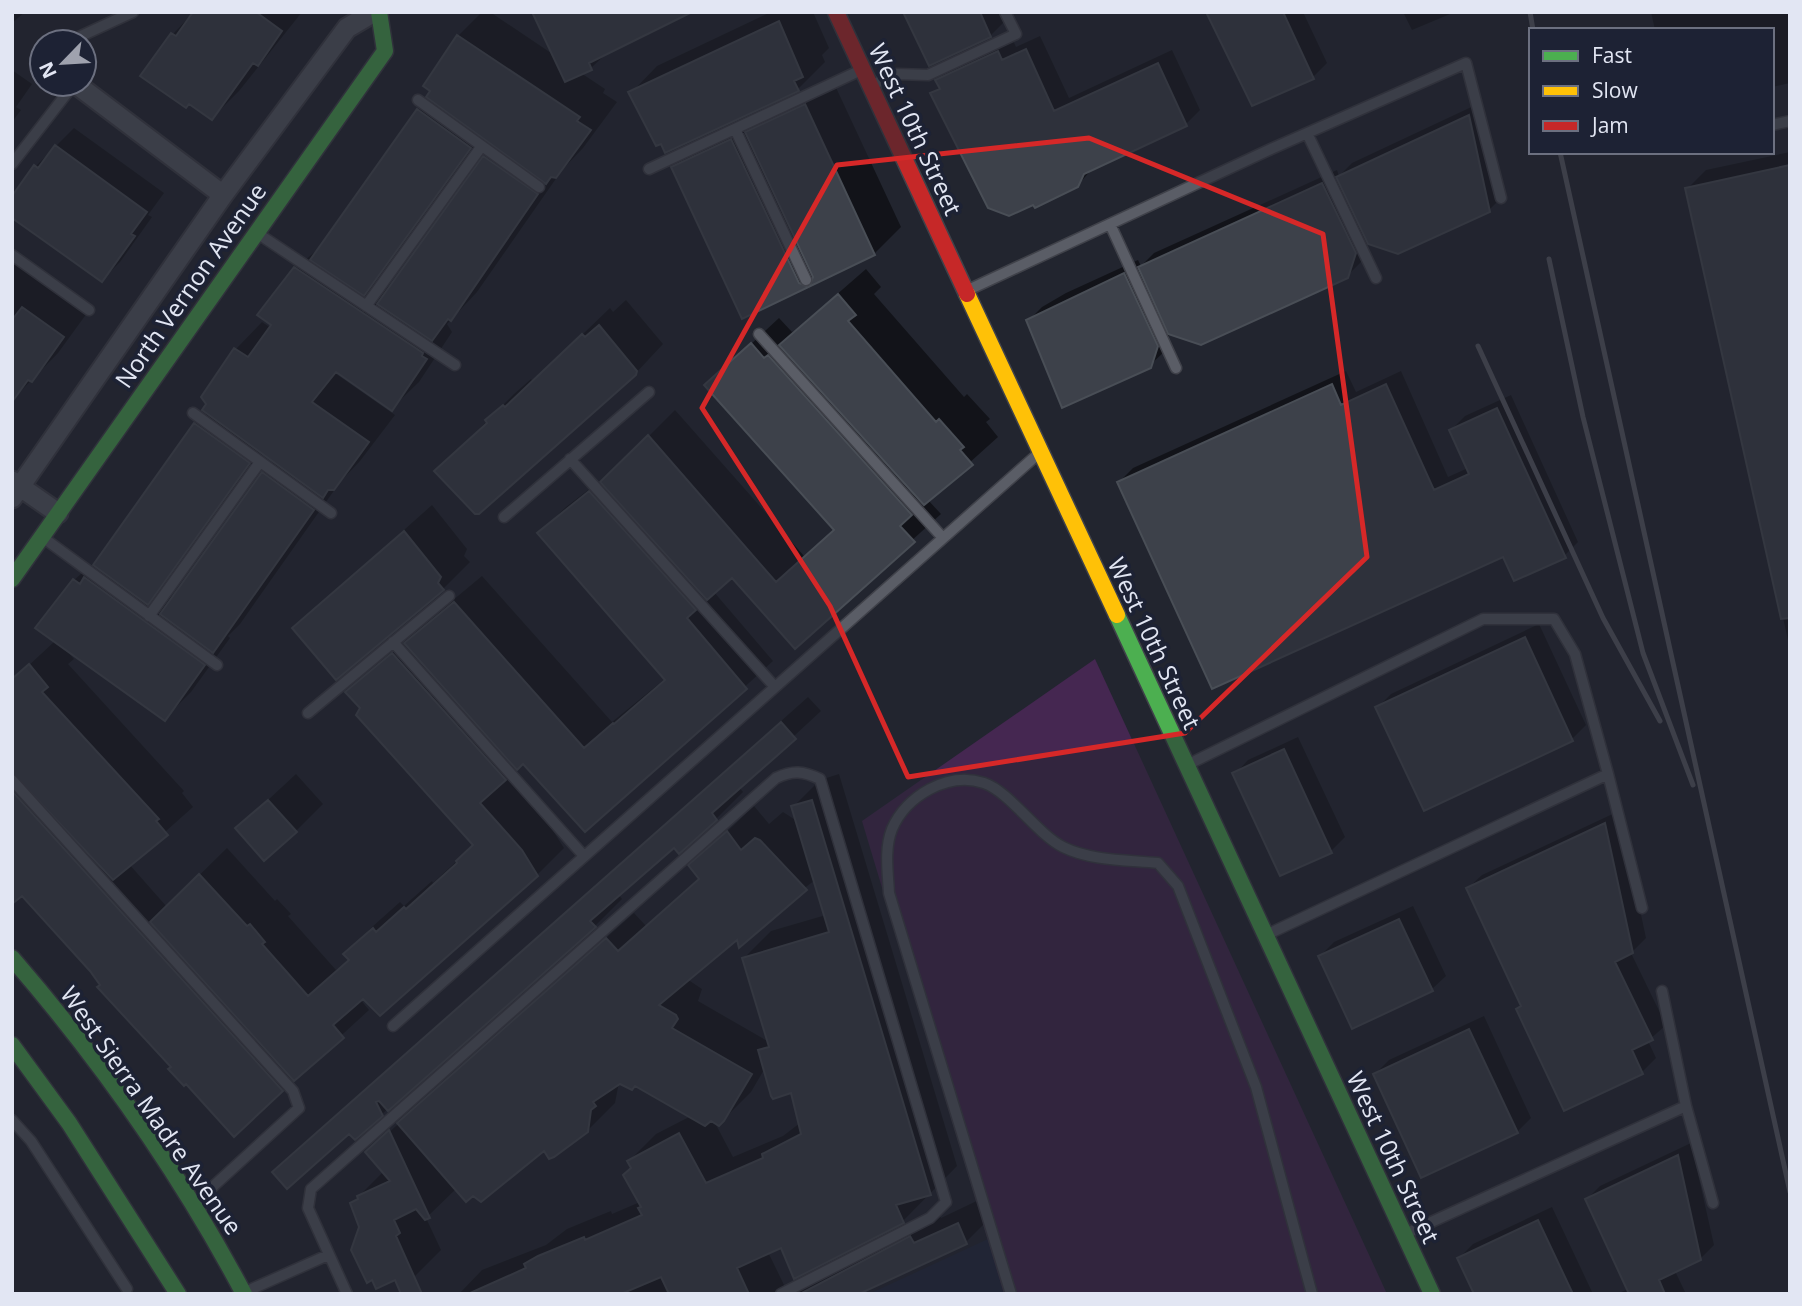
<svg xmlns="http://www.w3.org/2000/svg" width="1802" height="1306" font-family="'Open Sans',sans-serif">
<rect width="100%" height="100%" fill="#22252f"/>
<path fill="#20273c" d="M 988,1239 L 1004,1294 L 869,1294 Z"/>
<path fill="#452751" d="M 1095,659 L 1387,1294 L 1004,1294 L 862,821 Z"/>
<path fill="#0007" fill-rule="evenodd" d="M 12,12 L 25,12 L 12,23 Z
M 194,12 L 302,12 L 239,91 L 212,118 L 143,75 L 173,34 Z
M 482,12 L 490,12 L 554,55 L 608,52 L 591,68 L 581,73 L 605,89 L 603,93 L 617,102 L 583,148 L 562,170 L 477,292 L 447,324 L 452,332 L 419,382 L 392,408 L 334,368 L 332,371 L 395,415 L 360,461 L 340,482 L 240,624 L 228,636 L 230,638 L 191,692 L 164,719 L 67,651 L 74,659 L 68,664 L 184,791 L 182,793 L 193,807 L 129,864 L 167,907 L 227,848 L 275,901 L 277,899 L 291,914 L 288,916 L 336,970 L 350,959 L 346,954 L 372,927 L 400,902 L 404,906 L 432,881 L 433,883 L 475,844 L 348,692 L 375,665 L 482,576 L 612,722 L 666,678 L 539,533 L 566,507 L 618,467 L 675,410 L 804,556 L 835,529 L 707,385 L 779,318 L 792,332 L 796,330 L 866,269 L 881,287 L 874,294 L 964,397 L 967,394 L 990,419 L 986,422 L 998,437 L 928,500 L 941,514 L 795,646 L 732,576 L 714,592 L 773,661 L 588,830 L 523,762 L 516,766 L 507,776 L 548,823 L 564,848 L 537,875 L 363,997 L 360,999 L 369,1010 L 282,1090 L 173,1067 L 91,970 L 12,885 L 12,681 L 55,641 L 74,580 L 103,555 L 195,424 L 207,412 L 209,404 L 204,397 L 236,349 L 262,322 L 271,328 L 274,324 L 260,314 L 296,268 L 325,243 L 419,110 L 431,98 L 433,90 L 425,85 L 458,36 ZM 485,137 L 496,146 L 391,287 L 379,279 L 391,267 ZM 263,453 L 275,461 L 263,473 L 174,597 L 162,588 Z
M 771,12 L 813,12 L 829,48 L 822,55 L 825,62 L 798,89 L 631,93 L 657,66 Z
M 905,12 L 1000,12 L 1004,22 L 990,36 Z
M 1208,12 L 1303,12 L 1327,63 L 1313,77 L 1252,103 Z
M 1403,12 L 1455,12 L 1412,30 Z
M 1651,12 L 1790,12 L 1790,83 L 1772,87 L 1772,30 L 1655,30 Z
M 1040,36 L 1069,98 L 1172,50 L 1200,110 L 1186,124 L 1093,168 L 1077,186 L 933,94 L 940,86 L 937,80 L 951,66 L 1012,38 L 1016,47 Z
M 12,70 L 32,84 L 16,107 L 21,110 L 12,122 Z
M 832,79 L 901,227 L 874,254 L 743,317 L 673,167 L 700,140 Z
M 1482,102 L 1503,196 L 1489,210 L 1368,242 L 1361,262 L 1347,276 L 1170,332 L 1164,352 L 1149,366 L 1028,321 L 1042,307 L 1066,293 L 1138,260 L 1141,266 L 1154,253 L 1337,170 L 1339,176 L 1352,163 Z
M 74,128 L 164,193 L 148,215 L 152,217 L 120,262 L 102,280 L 36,166 Z
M 1790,152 L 1790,649 L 1687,189 L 1706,170 Z
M 12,254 L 90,309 L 58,353 L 12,400 Z
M 626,300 L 663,344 L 635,374 L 437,471 L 514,394 L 531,379 L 533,382 L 610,308 L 613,312 Z
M 1346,371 L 1356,392 L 1401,371 L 1448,477 L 1468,468 L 1451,430 L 1465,416 L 1511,395 L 1578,542 L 1564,556 L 1504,554 L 1119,482 L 1133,468 Z
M 432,505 L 467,549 L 464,556 L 470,562 L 443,589 L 294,628 Z
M 1539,624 L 1586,725 L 1572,739 L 1424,808 L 1377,708 L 1391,694 Z
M 808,697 L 821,711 L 739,787 L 743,792 L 716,819 L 679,851 L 674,845 L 618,894 L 622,899 L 595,926 L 381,1115 L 274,1172 Z
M 1298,737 L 1345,837 L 1331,851 L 1281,874 L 1235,774 L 1248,760 Z
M 296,774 L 323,804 L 296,831 L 238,828 Z
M 839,774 L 957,1166 L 903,1221 L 782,1245 L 768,1252 L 786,1289 L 937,1211 L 941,1218 L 985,1197 L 993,1215 L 966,1242 L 855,1294 L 459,1294 L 482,1270 L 546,1245 L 567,1229 L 596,1217 L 611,1211 L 612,1214 L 640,1202 L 629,1161 L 656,1134 L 691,1116 L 635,1084 L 619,1082 L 615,1103 L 587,1131 L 457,1188 L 426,1218 L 441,1250 L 414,1277 L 361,1227 L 352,1203 L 384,1171 L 367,1152 L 634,913 L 646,926 L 700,877 L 691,866 L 754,806 L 769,824 L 783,812 L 797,821 L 793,807 L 820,780 ZM 815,880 L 826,915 L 771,931 L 744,958 L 769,1042 L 698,1001 L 702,989 L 687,979 ZM 765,1068 L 792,1091 L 800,1123 L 783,1136 L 733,1157 L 714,1121 L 719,1124 L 751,1092 Z
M 1619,811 L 1646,938 L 1631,953 L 1666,1025 L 1648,1041 L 1656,1058 L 1642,1072 L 1565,1109 L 1518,1009 L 1522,1005 L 1468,888 L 1482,875 Z
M 1413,906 L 1446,976 L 1432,989 L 1320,956 L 1334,942 Z
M 1484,1016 L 1531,1118 L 1517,1132 L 1375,1074 L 1389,1060 Z
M 1691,1143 L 1714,1245 L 1700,1259 L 1675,1271 L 1686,1294 L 1617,1294 L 1628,1289 L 1587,1199 L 1600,1186 Z
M 1552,1207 L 1593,1294 L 1476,1294 L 1459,1258 L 1473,1244 Z"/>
<path fill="#3d414a" stroke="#494e56" stroke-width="2" d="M 193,12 L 256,12 L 282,31 L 258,66 L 253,63 L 212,120 L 189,104 L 186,108 L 140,76 L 171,33 L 176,36 Z
M 532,12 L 692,12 L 589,63 L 592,70 L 565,82 Z
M 903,12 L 980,12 L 991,37 L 929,66 Z
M 1206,12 L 1283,12 L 1314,79 L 1252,106 Z
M 779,21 L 803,77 L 794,81 L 799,91 L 665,153 L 661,144 L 656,146 L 628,92 Z
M 457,35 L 580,117 L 577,121 L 591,130 L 556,178 L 551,177 L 546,184 L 426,97 L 430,91 L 423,86 Z
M 1026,49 L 1054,111 L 1158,63 L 1187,126 L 1084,174 L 1078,187 L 1035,208 L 1033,205 L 1009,216 L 988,208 L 930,93 L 940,89 L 935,80 L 998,51 L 1002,60 Z
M 805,104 L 875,255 L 742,319 L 671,167 L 731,139 L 799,283 L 809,287 L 813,277 L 745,132 Z
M 417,109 L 471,148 L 364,296 L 310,260 Z
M 1469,115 L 1490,212 L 1398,254 L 1368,244 L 1336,177 Z
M 55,145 L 147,212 L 131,234 L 135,236 L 102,282 L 12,218 L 12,196 L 34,165 L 38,168 Z
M 483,156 L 538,194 L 451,321 L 448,319 L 432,341 L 377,304 Z
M 1790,165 L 1790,618 L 1781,619 L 1685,188 Z
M 1322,183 L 1356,253 L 1348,278 L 1201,345 L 1168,334 L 1138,267 Z
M 294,267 L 423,353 L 422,356 L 427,359 L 392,411 L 336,372 L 312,402 L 369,442 L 334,490 L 328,490 L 323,498 L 202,410 L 206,404 L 201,397 L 234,348 L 248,357 L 271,325 L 257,315 Z
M 1124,273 L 1158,346 L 1151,368 L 1062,408 L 1026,320 Z
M 838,294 L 856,315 L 848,321 L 936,422 L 939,419 L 964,447 L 960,450 L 973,465 L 924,505 L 779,345 Z
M 22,307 L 64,337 L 32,382 L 28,380 L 12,402 L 12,320 Z
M 599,325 L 637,371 L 636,375 L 479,514 L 475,514 L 434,471 L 487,423 L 485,420 L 503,405 L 505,407 L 582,334 L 585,337 Z
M 751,343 L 764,358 L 768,355 L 912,515 L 900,526 L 915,542 L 795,649 L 732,578 L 707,600 L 600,482 L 648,435 L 776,582 L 834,530 L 704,385 Z
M 1332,384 L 1341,405 L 1386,384 L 1434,490 L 1469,474 L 1449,430 L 1497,408 L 1566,558 L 1514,581 L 1503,557 L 1212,689 L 1117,482 Z
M 194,423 L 250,463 L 148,605 L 93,565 Z
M 262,472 L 314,510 L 213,653 L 160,614 Z
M 589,491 L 696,610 L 687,618 L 747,689 L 585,832 L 523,764 L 517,770 L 404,643 L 454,602 L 584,748 L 613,723 L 614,724 L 665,680 L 537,533 Z
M 404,531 L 441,577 L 438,583 L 444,590 L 336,680 L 292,628 Z
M 84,577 L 205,665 L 165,721 L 35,628 L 73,579 L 80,584 Z
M 1525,637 L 1573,741 L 1424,811 L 1375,707 Z
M 392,653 L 506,780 L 480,803 L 522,850 L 538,876 L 380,1016 L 363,999 L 333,1025 L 344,1038 L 294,1081 L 150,922 L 199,874 L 247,926 L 250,924 L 265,942 L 262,944 L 308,996 L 349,960 L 343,954 L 373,928 L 376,932 L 404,907 L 406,909 L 457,863 L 456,861 L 473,845 L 356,715 L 360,708 L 345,692 Z
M 29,664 L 48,687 L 42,692 L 159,819 L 156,821 L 168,835 L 113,880 L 12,773 L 12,679 Z
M 781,722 L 796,739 L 712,813 L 717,820 L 679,854 L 674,848 L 590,921 L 596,927 L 388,1111 L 379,1101 L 376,1102 L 383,1116 L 355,1140 L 349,1134 L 287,1189 L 272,1172 Z
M 1284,749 L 1332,853 L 1280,876 L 1232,773 Z
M 12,791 L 283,1091 L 234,1137 L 186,1084 L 184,1086 L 168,1069 L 171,1067 L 97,987 L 100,985 L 90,971 L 22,896 L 12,904 Z
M 268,800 L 297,832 L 264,861 L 235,828 Z
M 812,800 L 931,1195 L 896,1205 L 904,1223 L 794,1279 L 781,1248 L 737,1268 L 749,1294 L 669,1294 L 661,1277 L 621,1294 L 468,1294 L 526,1268 L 524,1264 L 538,1256 L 584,1237 L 585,1240 L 642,1215 L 638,1208 L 641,1207 L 623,1175 L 631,1168 L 627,1161 L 679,1133 L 706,1183 L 763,1158 L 762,1154 L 801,1134 L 791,1093 L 773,1099 L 771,1096 L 758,1050 L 769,1047 L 742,958 L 829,932 L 791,806 Z
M 1605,823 L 1633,953 L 1615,962 L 1653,1040 L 1632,1050 L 1643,1074 L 1564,1111 L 1516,1009 L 1521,1006 L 1466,888 Z
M 727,831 L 741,850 L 755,838 L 760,840 L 807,890 L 739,948 L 737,940 L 659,1005 L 676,1015 L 678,1019 L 672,1028 L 752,1074 L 724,1121 L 719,1126 L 711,1121 L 705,1126 L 635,1086 L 632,1090 L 620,1084 L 593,1102 L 596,1106 L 591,1110 L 588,1132 L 554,1157 L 549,1159 L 544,1151 L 481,1202 L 473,1196 L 466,1202 L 397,1123 L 606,938 L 618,951 L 699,879 L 688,865 Z
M 1399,919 L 1433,991 L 1352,1029 L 1318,956 Z
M 1469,1029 L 1518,1133 L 1421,1178 L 1373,1074 Z
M 389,1130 L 430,1218 L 425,1220 L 416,1209 L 394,1220 L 400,1233 L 396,1236 L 422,1294 L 401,1294 L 395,1280 L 376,1289 L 372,1280 L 367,1283 L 351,1250 L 359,1227 L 350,1203 L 358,1199 L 357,1196 L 390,1181 L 365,1152 Z
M 1678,1155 L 1701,1260 L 1659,1280 L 1665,1294 L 1629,1294 L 1585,1199 Z
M 1538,1220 L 1573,1294 L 1474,1294 L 1457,1258 Z
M 958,1223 L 967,1244 L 859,1294 L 800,1294 L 910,1236 L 914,1243 Z"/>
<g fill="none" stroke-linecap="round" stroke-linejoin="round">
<g stroke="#40424a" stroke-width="13">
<path id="lane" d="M 68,42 L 133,12
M 874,84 L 897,74 L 928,75 L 1016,34 L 1005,12
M 418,100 L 539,187
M 1772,125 L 1790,121
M 735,129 L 806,280
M 1307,133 L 1376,278
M 12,164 L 74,84
M 649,169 L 859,71
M 1110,224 L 1176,368
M 257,233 L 455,365
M 12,255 L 89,310
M 966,291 L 1271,149 L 1466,63 L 1501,198
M 366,306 L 481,147
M 759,334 L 943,538
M 193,413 L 331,513
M 570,459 L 775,687
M 504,517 L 649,392
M 45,539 L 217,665
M 149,616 L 260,462
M 393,642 L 584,856
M 308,713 L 449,596
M 1187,765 L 1483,619 L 1554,619 L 1575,654 L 1608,774
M 12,780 L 293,1091 L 299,1108 L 196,1202
M 1266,935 L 1608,774 L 1642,908
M 393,1026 L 1038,454
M 1686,1106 L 1713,1203
M 12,1120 L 31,1141 L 127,1289
M 1405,1234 L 1686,1106 L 1662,991
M 245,1292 L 328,1255
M 347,1294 L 308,1208 L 311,1189 L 776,778 C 793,770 803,771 820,779 L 946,1202 L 930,1218 L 781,1294
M 1011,1294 L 889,893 C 888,873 884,849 892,829 C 906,796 948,771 984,783 C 1010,792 1037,834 1063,847 C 1091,861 1128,860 1158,863 L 1178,886 L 1256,1087 L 1312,1294"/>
</g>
<g stroke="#40424a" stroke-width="23">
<path id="street" d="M 76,84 L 223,195
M 12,481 L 58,513
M 12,498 L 223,195 L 347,28 L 374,12"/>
</g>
<g stroke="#40424a" stroke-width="19">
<path id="fast" d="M 12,579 L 385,51 L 379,12
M 1117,615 L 1432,1294
M 12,958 C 102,1062 180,1173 244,1294
M 12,1045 L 69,1123 L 178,1294"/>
</g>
<g stroke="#40424a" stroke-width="19">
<path id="slow" d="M 967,294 L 1117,615"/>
</g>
<g stroke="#40424a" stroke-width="19">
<path id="jam" d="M 836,12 L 967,294"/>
</g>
<use href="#lane" stroke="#5a5d66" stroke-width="10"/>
<use href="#street" stroke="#5a5d66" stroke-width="19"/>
<use href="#fast" stroke="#4caf50" stroke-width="16"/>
<use href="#slow" stroke="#ffc107" stroke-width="16"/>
<use href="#jam" stroke="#c62828" stroke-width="16"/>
<path stroke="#5e6069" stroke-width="5" d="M 1530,12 L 1533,30
M 1560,152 L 1790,1192
M 1549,259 L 1583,417 L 1643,653 L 1693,785
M 1478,346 L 1603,618 L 1660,721"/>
</g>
<path d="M0 0H1802V1306H0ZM 1089,138 L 1323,234 L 1367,557 L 1185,733 L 908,777 L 830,606 L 702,408 L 837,165 Z" fill="#22252f" fill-opacity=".55" fill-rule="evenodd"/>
<path fill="none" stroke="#d62828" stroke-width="5" stroke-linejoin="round" d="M 1089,138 L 1323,234 L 1367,557 L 1185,733 L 908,777 L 830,606 L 702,408 L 837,165 Z"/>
<g text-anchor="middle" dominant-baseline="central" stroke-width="7" stroke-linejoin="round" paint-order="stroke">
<g font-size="24" fill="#e2e6f3" stroke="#1d2234">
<text transform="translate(916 129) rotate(65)">West 10th Street</text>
<text transform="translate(190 285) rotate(-55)">North Vernon Avenue</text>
<text transform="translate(1155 643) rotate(65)">West 10th Street</text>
<text transform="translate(152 1110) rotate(55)">West Sierra Madre Avenue</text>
<text transform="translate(1394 1157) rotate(65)">West 10th Street</text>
</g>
</g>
<rect width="1802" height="1306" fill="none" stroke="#e2e6f3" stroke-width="28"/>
<rect x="1529" y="28" width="245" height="126" fill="#1d2234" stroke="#6c7080" stroke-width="2"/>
<rect x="1543" y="51" width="35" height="10" fill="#4caf50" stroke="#6c7080" stroke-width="2"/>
<text x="1592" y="63" font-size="21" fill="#e2e6f3">Fast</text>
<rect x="1543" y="86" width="35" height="10" fill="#ffc107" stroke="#6c7080" stroke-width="2"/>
<text x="1592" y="98" font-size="21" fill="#e2e6f3">Slow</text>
<rect x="1543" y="121" width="35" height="10" fill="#c62828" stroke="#6c7080" stroke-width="2"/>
<text x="1592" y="133" font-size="21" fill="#e2e6f3">Jam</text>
<g transform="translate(63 63) rotate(245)"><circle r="33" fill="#1d2234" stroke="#6c7080" stroke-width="2"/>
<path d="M0-5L12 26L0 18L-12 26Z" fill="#9fa2ae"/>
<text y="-10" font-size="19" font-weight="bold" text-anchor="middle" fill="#e2e6f3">N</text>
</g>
</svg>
